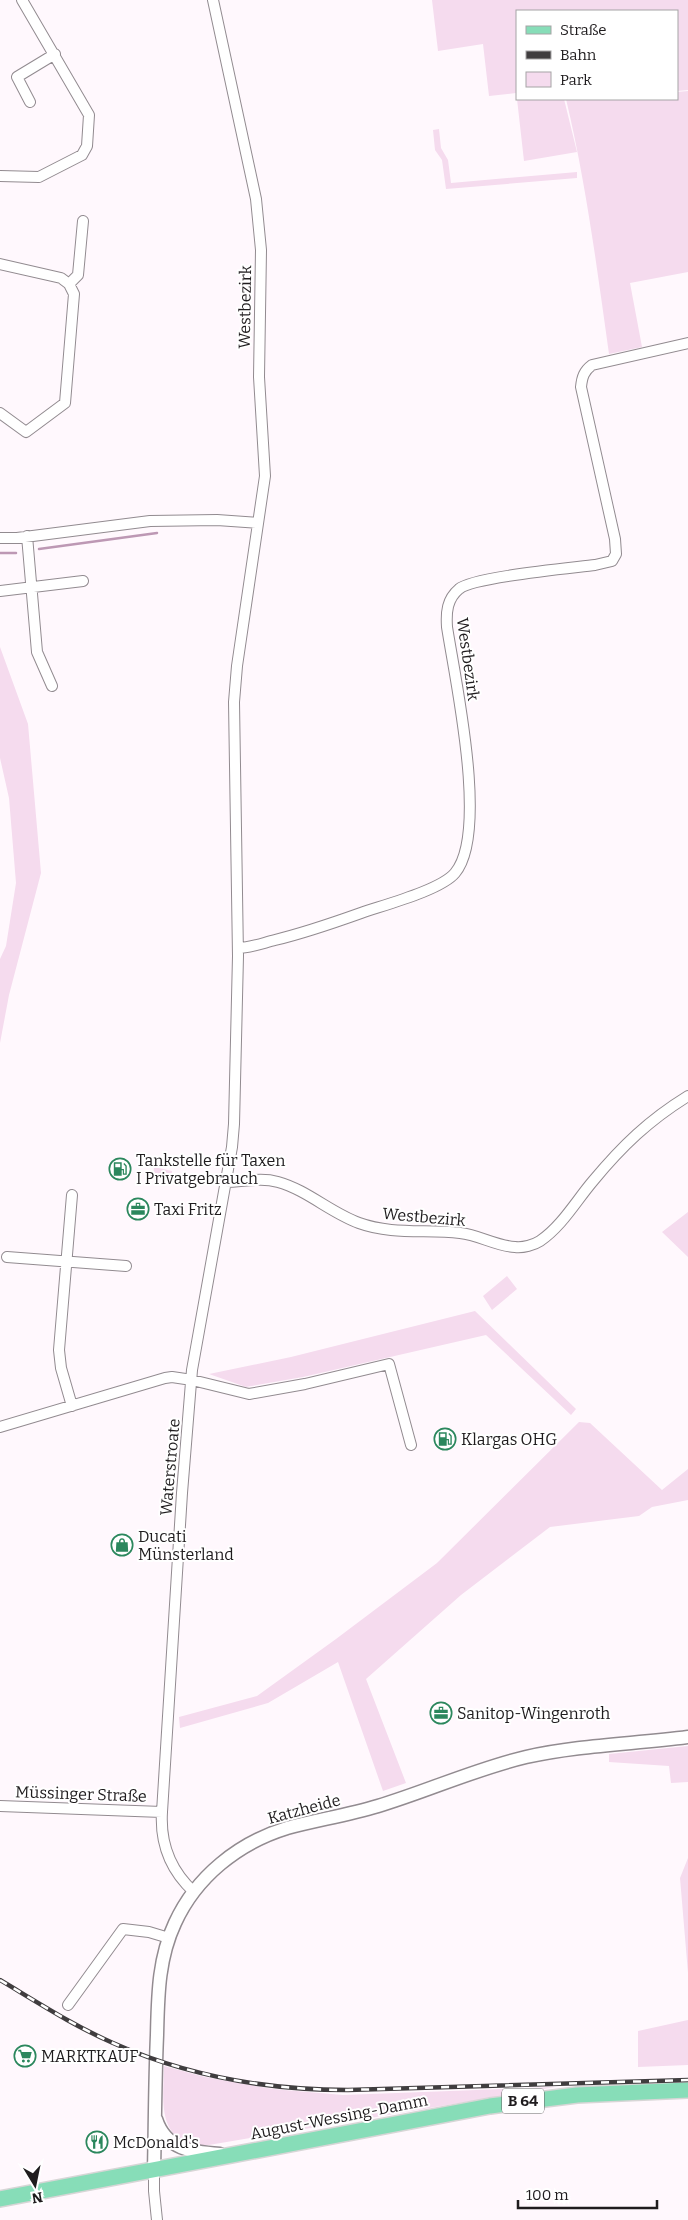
<svg xmlns="http://www.w3.org/2000/svg" width="688" height="2220" font-family="Bitter,serif">
<rect width="100%" height="100%" fill="#fff8fd"/>
<path fill="#f5dbee" d="M 432,0 L 688,0 L 688,90 L 677,91 L 677,11 L 517,11 L 517,96 L 516,93 L 489,96 L 483,44 L 438,51 Z
M 688,91 L 688,272 L 630,283 L 642,347 L 609,354 C 597,268 586,183 566,99 L 677,99 L 677,92 Z
M 517,99 L 564,99 L 577,152 L 524,161 Z
M 439,129 L 441,148 L 448,160 L 451,183 L 577,172 L 577,178 L 446,189 L 442,160 L 435,150 L 433,130 Z
M 0,647 L 28,724 L 41,873 L 9,995 L 0,1043 L 0,959 L 6,946 L 16,883 L 9,798 L 0,758 Z
M 154,1167 L 172,1171 L 171,1179 L 153,1178 Z
M 688,1212 L 688,1257 L 662,1232 Z
M 507,1276 L 517,1289 L 492,1310 L 483,1296 Z
M 475,1311 L 576,1409 L 571,1415 L 486,1335 L 303,1377 L 246,1387 L 209,1374 L 291,1357 Z
M 579,1422 L 590,1423 L 662,1490 L 688,1469 L 688,1500 L 652,1507 L 639,1516 L 550,1527 L 461,1595 L 366,1679 L 406,1783 L 383,1791 L 338,1662 L 268,1703 L 180,1728 L 179,1717 L 257,1696 L 336,1639 L 437,1563 Z
M 688,1746 L 688,1782 L 671,1783 L 669,1766 L 609,1762 L 609,1754 Z
M 688,1858 L 688,1973 L 680,1878 Z
M 688,2020 L 688,2065 L 638,2067 L 638,2031 Z
M 164,2066 L 205,2077 L 273,2089 L 343,2095 L 555,2087 L 203,2146 C 197,2144 189,2144 184,2141 C 157,2129 164,2090 164,2066 Z"/>
<g fill="none" stroke-linecap="round" stroke-linejoin="round">
<path stroke="#bd98b4" stroke-width="2.5" d="M 39,549 L 157,533
M 0,553 L 16,553"/>
<g stroke="#928b90" stroke-width="12">
<path id="minor" d="M 30,102 L 17,77 L 55,54
M 0,176 L 39,177 L 82,155 L 87,146 L 89,115 L 22,0
M 0,264 L 61,278 L 69,284 L 74,294 L 65,403 L 26,432 L 0,413
M 69,284 L 78,275 L 83,221
M 27,536 L 37,652 L 52,686
M 0,538 L 17,538 L 150,521 L 217,520 L 258,523
M 0,591 L 83,581
M 238,948 C 250,948 263,943 275,940 C 304,933 333,923 361,913 C 384,905 441,890 455,873 C 489,833 455,679 447,627 C 446,612 447,599 459,589 C 472,577 572,568 595,565 L 612,561 L 616,554 L 615,539 L 581,387 C 582,377 584,371 592,365 L 688,343
M 225,1182 C 244,1182 260,1177 278,1182 C 307,1190 331,1213 359,1223 C 392,1235 426,1229 460,1233 C 479,1235 496,1246 515,1247 C 523,1248 534,1245 540,1241 C 562,1226 576,1201 593,1181 C 622,1146 649,1120 688,1096
M 72,1195 L 59,1350 L 61,1368 L 72,1406
M 7,1257 L 126,1266
M 0,1427 L 165,1378 L 172,1377 L 192,1380 L 249,1394 L 305,1384 L 389,1364 L 411,1445
M 0,1806 L 162,1812
M 194,1892 C 170,1870 160,1844 162,1812 L 182,1493 L 192,1370 L 232,1147 L 234,1124 L 238,956 L 234,702 L 237,666 L 265,476 L 259,377 L 261,250 L 256,199 L 213,0
M 68,2005 L 123,1929 L 149,1932 L 169,1938
M 154,2170 L 154,2191 L 157,2220"/>
</g>
<g stroke="#928b90" stroke-width="15">
<path id="tertiary" d="M 156,2119 C 166,2150 192,2152 220,2154
M 154,2170 C 155,2125 155,2080 157,2035 C 158,1997 158,1959 175,1923 C 196,1877 238,1843 287,1828 C 317,1820 348,1815 378,1806 C 428,1791 475,1769 526,1757 C 579,1745 634,1744 688,1737"/>
</g>
<g stroke="#d7d6d6" stroke-width="18">
<path id="primary" d="M 0,2199 L 490,2106 L 577,2095 L 688,2090"/>
</g>
<use href="#minor" stroke="#fff" stroke-width="10"/>
<use href="#tertiary" stroke="#fff" stroke-width="12"/>
<use href="#primary" stroke="#87ddb8" stroke-width="15"/>
<g stroke="#403d3f" stroke-width="4.5">
<path id="rail" d="M 0,1980 C 37,2002 74,2026 113,2043 C 187,2076 267,2090 348,2090 L 688,2080"/>
</g>
<use href="#rail" stroke="#fff" stroke-width="2.5" stroke-dasharray="8" stroke-linecap="butt"/>
</g>
<defs>
<g id="fuel-ring" transform="scale(1.125)"><circle r="9.5" fill="#fff" stroke="#2b875d" stroke-width="1.5"/><path d="M-5.5-6h7V0h2V4h1.3V-2.5L3-4.5l.8-.8L6-3V5H2.5V1h-1V6h-7ZM-4.2-4.7v3.2H.2V-4.7Z" fill="#2b875d"/></g>
<g id="office-ring" transform="scale(1.125)"><circle r="9.5" fill="#fff" stroke="#2b875d" stroke-width="1.5"/><path d="M-6-3h4V-5.5h4V-3h4V5H-6ZM-1-4.5V-3h2v-1.5ZM-6 0V1H6V0Z" fill="#2b875d"/></g>
<g id="shop-ring" transform="scale(1.125)"><circle r="9.5" fill="#fff" stroke="#2b875d" stroke-width="1.5"/><path d="M-5-2.5h2.3a2.7 3.5 0 0 1 5.4 0H5L5.5 6h-11ZM-1.5-2.5h3a1.5 2.3 0 0 0-3 0Z" fill="#2b875d"/></g>
<g id="supermarket-ring" transform="scale(1.125)"><circle r="9.5" fill="#fff" stroke="#2b875d" stroke-width="1.5"/><path d="M-6-5.5h2.5l.6 2H6L4.5 2H-2.5L-4.4-4H-6ZM-1.5 3.2a1.3 1.3 0 1 0 .1 0ZM3 3.2a1.3 1.3 0 1 0 .1 0Z" fill="#2b875d"/></g>
<g id="restaurant-ring" transform="scale(1.125)"><circle r="9.5" fill="#fff" stroke="#2b875d" stroke-width="1.5"/><path d="M-5-6h1v4h1v-4h1v4h1v-4h1v5L-1.5 .5V6h-2V.5L-5-1ZM5-6V6H3V1.5H1.5Q1.5-4 5-6Z" fill="#2b875d"/></g>
</defs>
<g fill-rule="evenodd">
<use href="#fuel-ring" x="120" y="1169"/>
<use href="#office-ring" x="138" y="1209"/>
<use href="#fuel-ring" x="445" y="1439"/>
<use href="#shop-ring" x="122" y="1545"/>
<use href="#office-ring" x="441" y="1713"/>
<use href="#supermarket-ring" x="25" y="2056"/>
<use href="#restaurant-ring" x="97" y="2142"/>
</g>
<g text-anchor="middle" dominant-baseline="central" stroke-width="4" stroke-linejoin="round" paint-order="stroke">
<rect fill="#fff" stroke="#626062" stroke-width="1" x="502" y="2088.5" width="42" height="25" rx="4"/>
<g font-size="15" font-weight="bold" fill="#1f1c1e">
<text x="523" y="2101">B 64</text>
</g>
<g font-size="16" fill="#1f1c1e" stroke="#fff">
<text transform="translate(245 307) rotate(-89)">Westbezirk</text>
<text transform="translate(468 659) rotate(82)">Westbezirk</text>
<text transform="translate(424 1217) rotate(5)">Westbezirk</text>
<text transform="translate(170 1467) rotate(-85)">Waterstroate</text>
<text transform="translate(81 1794) rotate(2)">Müssinger Straße</text>
<text transform="translate(304 1809) rotate(-15)">Katzheide</text>
<text transform="translate(339 2117) rotate(-11)">August-Wessing-Damm</text>
</g>
<g font-size="16" fill="#1f1c1e" stroke="#fff" text-anchor="start">
<text x="136" y="1160">Tankstelle für Taxen<tspan x="136" dy="18">I Privatgebrauch</tspan></text>
<text x="154" y="1209">Taxi Fritz</text>
<text x="461" y="1439">Klargas OHG</text>
<text x="138" y="1536">Ducati<tspan x="138" dy="18">Münsterland</tspan></text>
<text x="457" y="1713">Sanitop-Wingenroth</text>
<text x="41" y="2056">MARKTKAUF</text>
<text x="113" y="2142">McDonald's</text>
</g>
</g>
<rect x="516" y="10" width="162" height="90" fill="#ffffff" stroke="#a5a4a5"/>
<rect x="526" y="26" width="25" height="8" fill="#87ddb8" stroke="#a5a4a5"/>
<text x="560" y="35" font-size="15" fill="#1f1c1e">Straße</text>
<rect x="526" y="51" width="25" height="8" fill="#403d3f" stroke="#a5a4a5"/>
<text x="560" y="60" font-size="15" fill="#1f1c1e">Bahn</text>
<rect x="526" y="72" width="25" height="15" fill="#f5dbee" stroke="#a5a4a5"/>
<text x="560" y="85" font-size="15" fill="#1f1c1e">Park</text>
<g transform="translate(35 2185) rotate(170)" stroke="#ffffff" stroke-width="4" paint-order="stroke">
<path d="M0-4L9 19L0 12L-9 19Z" fill="#1f1c1e"/>
<text y="-8" font-size="14" font-weight="bold" text-anchor="middle" fill="#1f1c1e">N</text>
</g>
<path d="M518 2200v8h139v-8" fill="none" stroke="#1f1c1e" stroke-width="2.5"/>
<text x="526" y="2200" font-size="15" fill="#1f1c1e" stroke="#ffffff" stroke-width="4" paint-order="stroke">100 m</text>
</svg>
